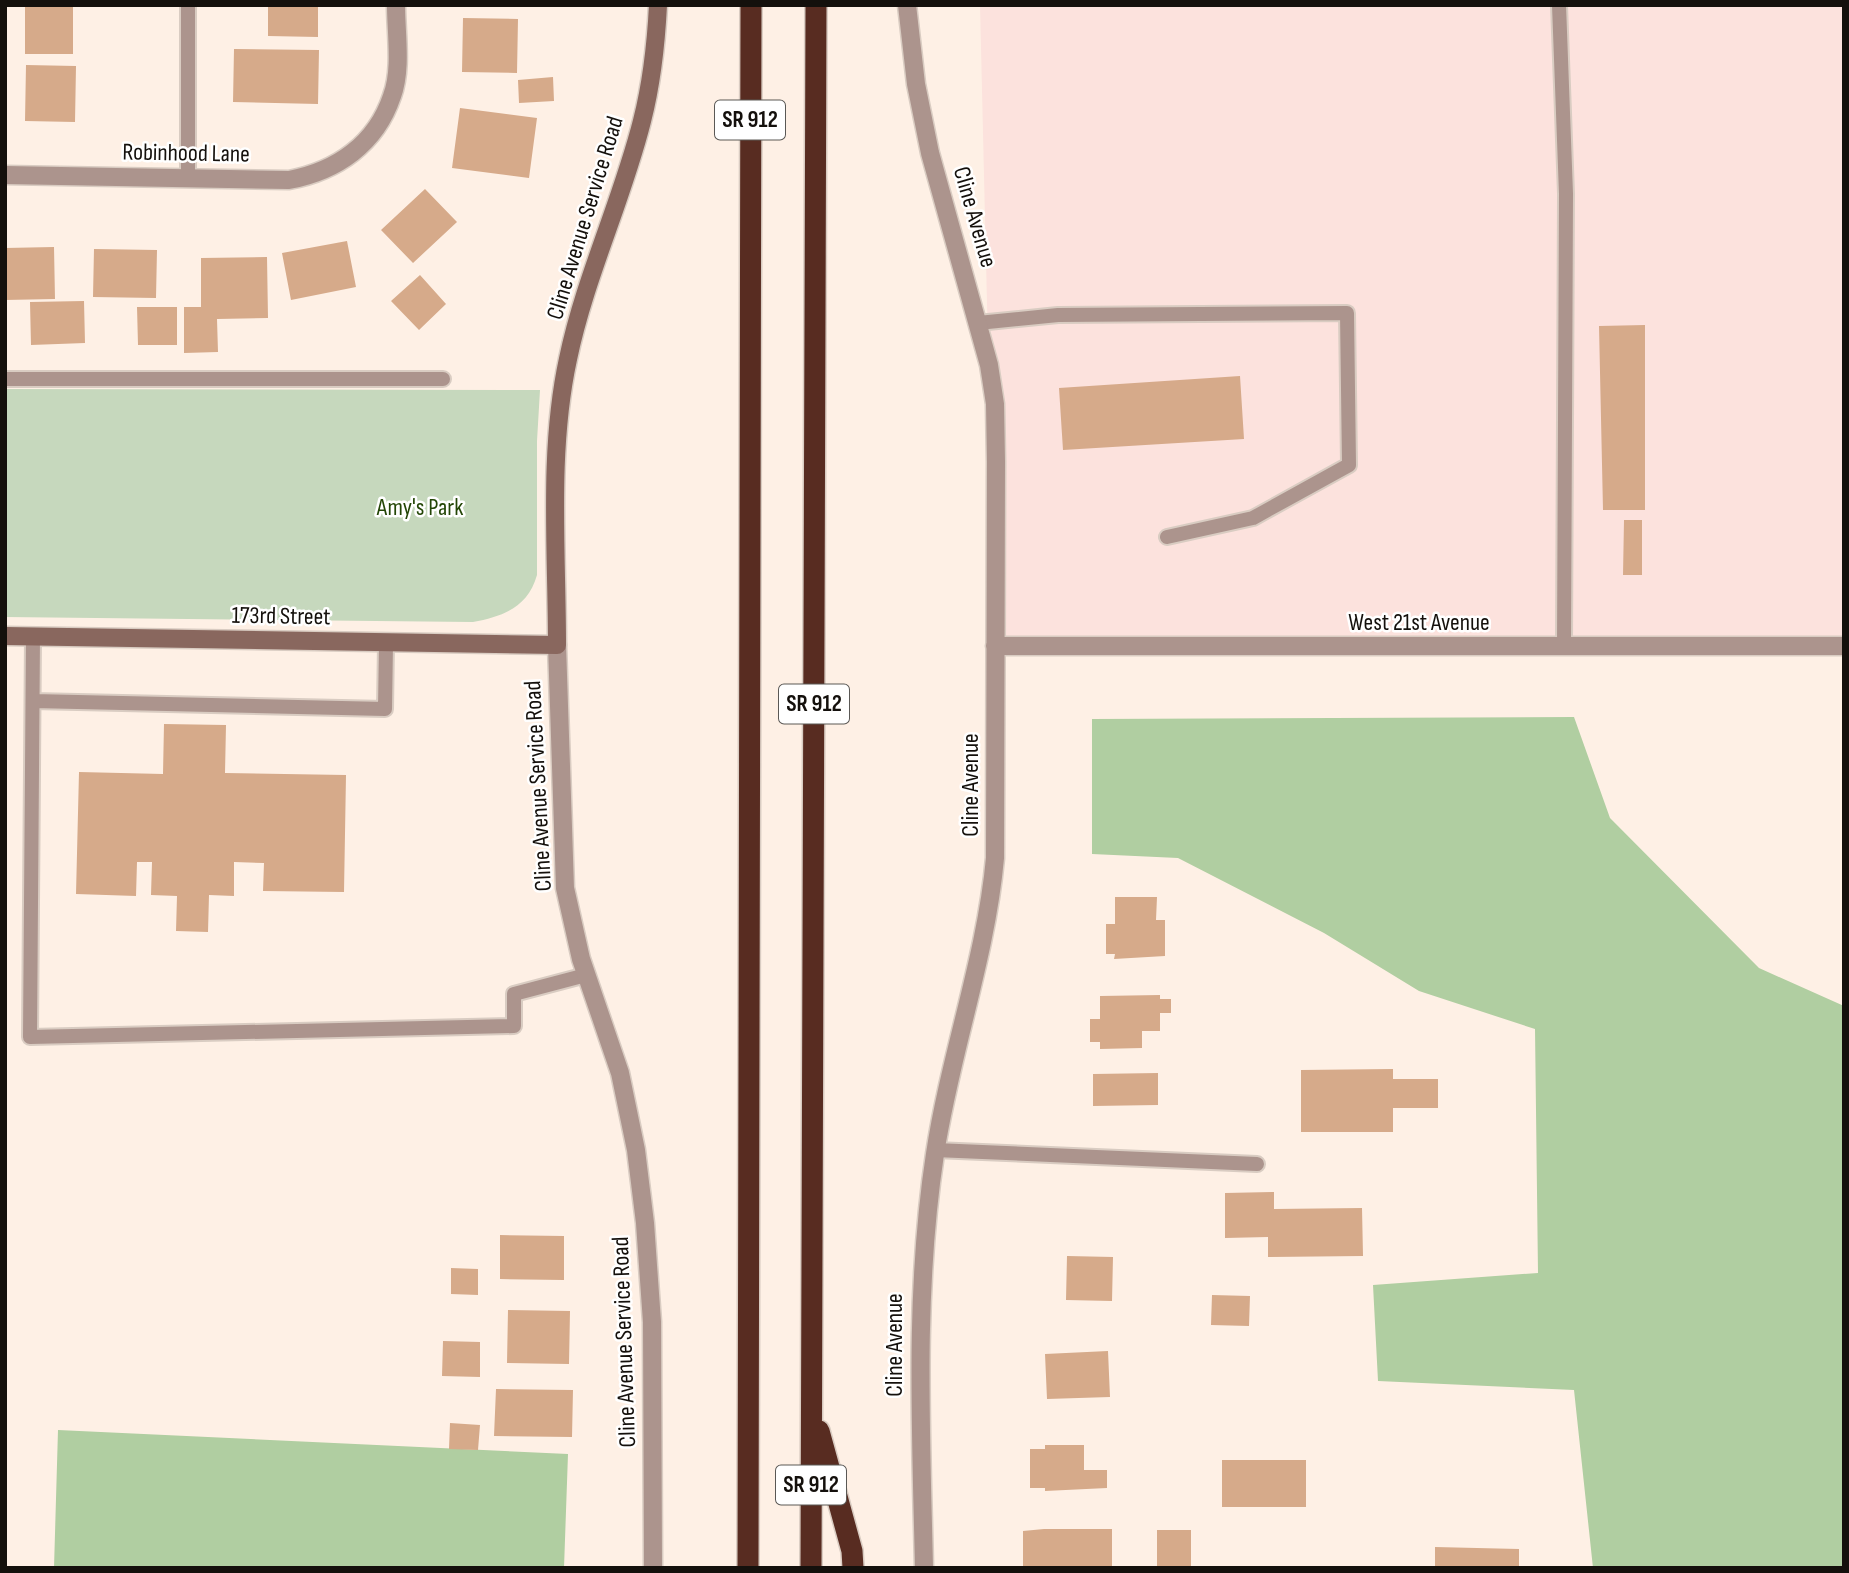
<svg xmlns="http://www.w3.org/2000/svg" width="1849" height="1573" font-family="'Sofia Sans Condensed',sans-serif">
<rect width="100%" height="100%" fill="#fef0e5"/>
<path fill="#fce2dd" d="M 980,5 L 1844,5 L 1844,644 L 995,646 Z"/>
<path fill="#c6d8bd" d="M 5,389 L 540,390 L 537,441 L 537,575 C 528,607 504,616 473,622 L 5,617 Z"/>
<path fill="#b0cea1" d="M 1574,717 L 1610,818 L 1759,968 L 1844,1006 L 1844,1568 L 1593,1568 L 1574,1390 L 1378,1381 L 1373,1285 L 1538,1273 L 1535,1029 L 1419,991 L 1324,933 L 1178,858 L 1092,854 L 1092,719 Z
M 58,1430 L 568,1454 L 564,1568 L 54,1568 Z"/>
<path fill="#d6aa8a" d="M 25,5 L 73,5 L 73,54 L 25,54 Z
M 268,5 L 318,5 L 318,37 L 268,36 Z
M 463,18 L 518,19 L 517,73 L 462,72 Z
M 234,49 L 319,50 L 318,104 L 233,102 Z
M 26,65 L 76,66 L 75,122 L 25,121 Z
M 553,77 L 554,101 L 519,103 L 518,80 Z
M 460,108 L 537,118 L 529,178 L 452,168 Z
M 425,189 L 457,222 L 413,263 L 381,230 Z
M 347,241 L 356,287 L 291,300 L 282,253 Z
M 54,247 L 55,299 L 5,300 L 5,248 Z
M 94,249 L 157,250 L 156,298 L 93,297 Z
M 267,257 L 268,318 L 217,319 L 218,352 L 184,353 L 184,307 L 201,307 L 201,258 Z
M 420,275 L 446,304 L 419,330 L 391,301 Z
M 84,301 L 85,343 L 31,345 L 30,302 Z
M 137,307 L 177,307 L 177,345 L 138,345 Z
M 1645,325 L 1645,510 L 1603,510 L 1599,326 Z
M 1240,376 L 1244,439 L 1063,450 L 1059,388 Z
M 1624,520 L 1642,520 L 1642,575 L 1623,575 Z
M 164,724 L 226,725 L 225,773 L 346,775 L 344,892 L 263,891 L 264,863 L 234,862 L 234,896 L 209,895 L 208,932 L 176,931 L 177,896 L 151,895 L 152,862 L 137,862 L 136,896 L 76,894 L 79,772 L 163,774 Z
M 1115,897 L 1157,897 L 1156,920 L 1165,920 L 1165,956 L 1114,959 L 1115,954 L 1106,954 L 1106,924 L 1115,924 Z
M 1160,995 L 1160,999 L 1171,999 L 1171,1013 L 1160,1013 L 1160,1031 L 1142,1031 L 1142,1048 L 1100,1049 L 1100,1042 L 1090,1042 L 1090,1019 L 1100,1019 L 1100,996 Z
M 1393,1069 L 1393,1079 L 1438,1079 L 1438,1108 L 1393,1108 L 1393,1132 L 1301,1132 L 1301,1070 Z
M 1158,1073 L 1158,1105 L 1093,1106 L 1093,1074 Z
M 1274,1192 L 1274,1209 L 1362,1208 L 1363,1256 L 1268,1257 L 1268,1237 L 1225,1238 L 1225,1193 Z
M 500,1235 L 564,1236 L 564,1280 L 500,1279 Z
M 1067,1256 L 1113,1257 L 1112,1301 L 1066,1300 Z
M 451,1268 L 478,1269 L 478,1295 L 451,1294 Z
M 1212,1295 L 1250,1296 L 1249,1326 L 1211,1325 Z
M 508,1310 L 570,1311 L 569,1364 L 507,1363 Z
M 443,1341 L 480,1342 L 480,1377 L 442,1376 Z
M 1108,1351 L 1110,1397 L 1047,1399 L 1045,1354 Z
M 496,1389 L 573,1390 L 572,1437 L 494,1436 Z
M 450,1423 L 480,1425 L 478,1450 L 449,1449 Z
M 1045,1445 L 1084,1445 L 1084,1470 L 1107,1470 L 1107,1488 L 1045,1491 L 1045,1488 L 1030,1488 L 1030,1449 L 1045,1449 Z
M 1222,1460 L 1306,1460 L 1306,1507 L 1222,1507 Z
M 1044,1529 L 1112,1529 L 1112,1568 L 1023,1568 L 1023,1531 Z
M 1157,1530 L 1191,1530 L 1191,1568 L 1157,1568 Z
M 1435,1547 L 1519,1549 L 1519,1568 L 1435,1568 Z"/>
<g fill="none" stroke-linecap="round" stroke-linejoin="round">
<g stroke="#d9ccc2" stroke-width="18">
<path id="lane" d="M 188,5 L 188,178
M 1559,5 L 1566,194 L 1564,646
M 978,323 L 1058,315 L 1347,313 L 1349,465 L 1253,518 L 1167,537
M 5,379 L 443,379
M 33,636 L 30,1037 L 514,1026 L 514,994 L 586,975
M 33,701 L 385,709 L 386,643
M 935,1150 L 1257,1164"/>
</g>
<g stroke="#d9ccc2" stroke-width="21">
<path id="street" d="M 907,5 L 916,84 L 930,153 L 989,365 L 995,404 L 996,462 L 995,858 C 986,958 950,1054 935,1154 C 914,1292 921,1429 924,1568
M 5,175 L 289,180 C 337,171 376,144 392,96 C 402,69 396,34 396,5
M 557,645 L 565,888 L 581,959 L 620,1073 L 636,1150 L 645,1223 L 652,1322 L 653,1568
M 995,646 L 1844,646"/>
</g>
<g stroke="#d9ccc2" stroke-width="21">
<path id="secondary" d="M 5,636 L 557,645 C 557,551 548,451 568,359 C 585,277 622,201 642,121 C 652,82 656,45 658,5"/>
</g>
<g stroke="#d9ccc2" stroke-width="24">
<path id="highway" d="M 819,1431 L 852,1551 L 853,1568
M 748,1568 L 751,5
M 811,1568 L 816,5"/>
</g>
<use href="#lane" stroke="#ac948d" stroke-width="14"/>
<use href="#street" stroke="#ac948d" stroke-width="18"/>
<use href="#secondary" stroke="#89675e" stroke-width="18"/>
<use href="#highway" stroke="#582c21" stroke-width="21"/>
</g>
<g text-anchor="middle" dominant-baseline="central" stroke-width="5" stroke-linejoin="round" paint-order="stroke">
<g fill="#fff" stroke="#5a5855" stroke-width="2">
<rect x="715" y="100.5" width="70" height="39" rx="5"/>
<rect x="779" y="684.5" width="70" height="39" rx="5"/>
<rect x="776" y="1465.5" width="70" height="39" rx="5"/>
</g>
<g font-size="23" font-weight="bold" fill="#14100c">
<text x="750" y="120">SR 912</text>
<text x="814" y="704">SR 912</text>
<text x="811" y="1485">SR 912</text>
</g>
<g font-size="24" fill="#14100c" stroke="#fff">
<text transform="translate(186 153) rotate(1)">Robinhood Lane</text>
<text transform="translate(975 217) rotate(74)">Cline Avenue</text>
<text transform="translate(585 218) rotate(-73)">Cline Avenue Service Road</text>
<text transform="translate(281 616) rotate(1)">173rd Street</text>
<text x="1419" y="622">West 21st Avenue</text>
<text transform="translate(970 785) rotate(-90)">Cline Avenue</text>
<text transform="translate(538 786) rotate(-93)">Cline Avenue Service Road</text>
<text transform="translate(624 1342) rotate(-92)">Cline Avenue Service Road</text>
<text transform="translate(894 1345) rotate(-90)">Cline Avenue</text>
</g>
<g font-size="24" fill="#234606" stroke="#fff">
<text x="420" y="507">Amy's Park</text>
</g>
</g>
<rect width="1849" height="1573" fill="none" stroke="#14100c" stroke-width="14"/>
</svg>
